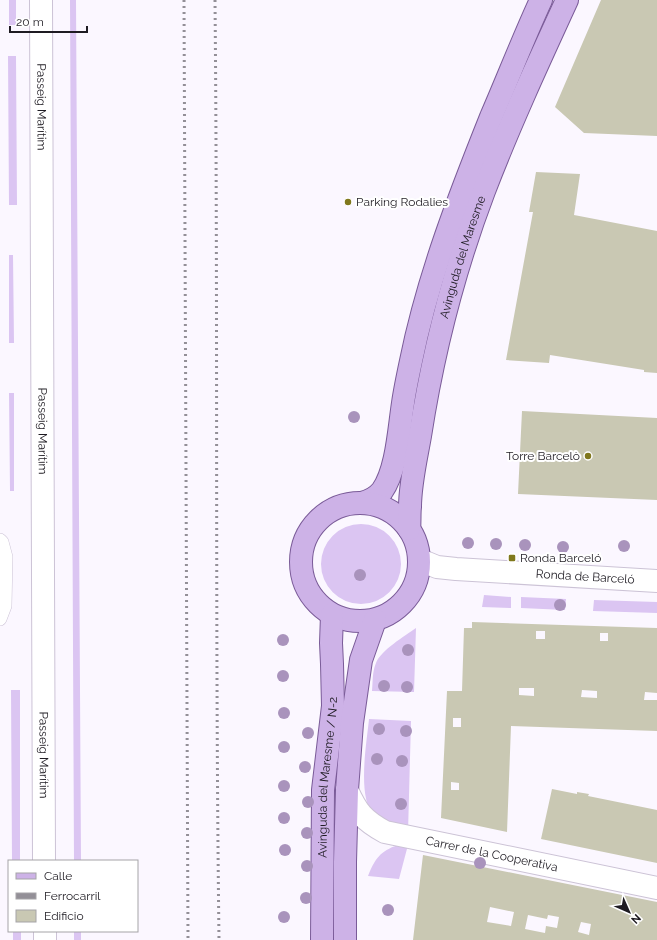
<svg xmlns="http://www.w3.org/2000/svg" width="657" height="940" font-family="Raleway,sans-serif">
<rect width="100%" height="100%" fill="#fbf7ff"/>
<path fill="#dbc5f2" d="M 9,0 L 16,0 L 16,25 L 9,25 Z
M 70,0 L 76,0 L 81,861 L 74,861 Z
M 8,56 L 16,56 L 17,205 L 9,205 Z
M 9,255 L 13,255 L 14,343 L 9,343 Z
M 9,393 L 14,393 L 14,491 L 10,491 Z
M321 564a40 40 0 1 1 80 0a40 40 0 1 1-80 0Z
M 484,595 L 511,597 L 511,608 L 482,607 Z
M 521,597 L 566,599 L 565,610 L 521,608 Z
M 594,600 L 657,602 L 657,613 L 593,611 Z
M 416,628 L 414,692 L 372,691 C 373,682 372,672 376,663 C 381,650 405,636 416,628 Z
M 11,690 L 20,690 L 20,861 L 12,861 Z
M 369,719 L 411,721 L 408,833 C 399,828 382,822 375,816 C 356,800 367,741 369,719 Z
M 398,845 L 408,845 L 399,879 L 368,876 C 375,859 380,851 398,845 Z
M 13,931 L 21,931 L 21,940 L 13,940 Z
M 74,931 L 81,931 L 81,940 L 74,940 Z"/>
<path fill="#c9c8b3" fill-rule="evenodd" d="M 601,0 L 657,0 L 657,136 L 584,133 L 555,107 Z
M 536,172 L 580,174 L 574,215 L 657,231 L 657,373 L 644,372 L 644,370 L 550,355 L 549,363 L 506,360 L 533,212 L 529,212 Z
M 522,411 L 657,418 L 657,500 L 518,494 Z
M 472,622 L 657,628 L 657,693 L 645,692 L 644,700 L 657,700 L 657,731 L 511,726 L 507,832 L 441,818 L 447,691 L 462,691 L 464,628 L 472,628 ZM 536,631 L 545,631 L 545,639 L 536,639 ZM 600,633 L 608,633 L 608,641 L 600,641 ZM 519,688 L 534,688 L 534,696 L 519,695 ZM 582,690 L 597,691 L 597,698 L 581,697 ZM 453,718 L 461,718 L 461,727 L 453,727 ZM 451,782 L 459,783 L 459,790 L 451,790 Z
M 552,789 L 577,794 L 577,792 L 589,794 L 588,796 L 657,810 L 657,863 L 541,839 Z
M 423,855 L 657,902 L 657,940 L 413,940 ZM 490,907 L 514,912 L 511,926 L 487,922 ZM 528,915 L 547,919 L 548,915 L 559,917 L 557,928 L 546,926 L 545,933 L 525,929 ZM 581,922 L 591,924 L 589,935 L 578,932 Z"/>
<g fill="none" stroke-linecap="round" stroke-linejoin="round">
<g stroke="#ccc3d6" stroke-width="14">
<path id="service" d="M 0,540 L 2,542 L 6,557 L 5,606 L 0,619"/>
</g>
<g stroke="#ccc3d6" stroke-width="24">
<g id="minor">
<path id="s1" d="M 41,0 L 44,861"/>
<path id="s2" d="M 347,790 C 357,812 363,820 385,832 L 657,888"/>
<path d="M 45,931 L 45,940"/>
</g>
</g>
<g stroke="#ccc3d6" stroke-width="24">
<g id="tertiary">
<path id="s3" d="M 420,560 L 437,567 L 456,569 L 657,581"/>
</g>
</g>
<g stroke="#7a5b98" stroke-width="24">
<g id="primary">
<path d="M 362,503 C 370,501 376,498 382,491 C 397,470 399,429 403,403 C 405,389 408,375 411,361 C 428,277 459,197 491,117 C 508,78 523,39 541,0"/>
<circle cx="360" cy="562" r="59"/>
<path id="s4" d="M 409,529 C 410,521 409,514 410,507 C 410,484 416,459 420,436 C 433,352 454,270 484,191 C 509,126 538,63 567,0"/>
<path id="s5" d="M 322,940 L 323,790 L 333,706 L 332,664 L 331,643 L 332,615"/>
<path d="M 345,940 L 345,862 L 347,790 L 352,723 L 361,660 L 375,620"/>
</g>
</g>
<use href="#service" stroke="#fff" stroke-width="13"/>
<use href="#minor" stroke="#fff" stroke-width="22"/>
<use href="#tertiary" stroke="#fff" stroke-width="22"/>
<use href="#primary" stroke="#cdb2e7" stroke-width="22"/>
<path stroke="#938f97" stroke-width="3" stroke-dasharray="2 4" stroke-linecap="butt" d="M 184,0 L 188,940
M 215,0 C 218,313 215,627 219,940"/>
</g>
<g fill="#a993bc">
<circle cx="354" cy="417" r="6"/>
<circle cx="468" cy="543" r="6"/>
<circle cx="496" cy="544" r="6"/>
<circle cx="525" cy="545" r="6"/>
<circle cx="624" cy="546" r="6"/>
<circle cx="563" cy="547" r="6"/>
<circle cx="360" cy="575" r="6"/>
<circle cx="560" cy="605" r="6"/>
<circle cx="283" cy="640" r="6"/>
<circle cx="408" cy="650" r="6"/>
<circle cx="283" cy="676" r="6"/>
<circle cx="384" cy="686" r="6"/>
<circle cx="407" cy="687" r="6"/>
<circle cx="284" cy="713" r="6"/>
<circle cx="379" cy="729" r="6"/>
<circle cx="406" cy="731" r="6"/>
<circle cx="308" cy="733" r="6"/>
<circle cx="284" cy="747" r="6"/>
<circle cx="377" cy="759" r="6"/>
<circle cx="402" cy="761" r="6"/>
<circle cx="305" cy="767" r="6"/>
<circle cx="284" cy="786" r="6"/>
<circle cx="308" cy="802" r="6"/>
<circle cx="401" cy="804" r="6"/>
<circle cx="284" cy="818" r="6"/>
<circle cx="307" cy="833" r="6"/>
<circle cx="285" cy="850" r="6"/>
<circle cx="480" cy="863" r="6"/>
<circle cx="307" cy="866" r="6"/>
<circle cx="306" cy="898" r="6"/>
<circle cx="388" cy="910" r="6"/>
<circle cx="284" cy="917" r="6"/>
</g>
<g fill="#80781d" stroke="#fff" stroke-width="1.5">
<circle cx="348" cy="202" r="4"/>
<circle cx="588" cy="456" r="4"/>
<rect x="508" y="554" width="8" height="8" rx="2"/>
</g>
<g text-anchor="middle" dominant-baseline="central" stroke-width="4" stroke-linejoin="round" paint-order="stroke">
<g font-size="12" fill="#1e1b22" stroke="#fff">
<text stroke="none"><textPath href="#s1" startOffset="107">Passeig Marítim</textPath></text>
<text stroke="none"><textPath href="#s4" startOffset="278">Avinguda del Maresme</textPath></text>
<text stroke="none"><textPath href="#s1" startOffset="431">Passeig Marítim</textPath></text>
<text stroke="none"><textPath href="#s3" startOffset="167">Ronda de Barceló</textPath></text>
<text stroke="none"><textPath href="#s1" startOffset="755">Passeig Marítim</textPath></text>
<text stroke="none"><textPath href="#s5" startOffset="163">Avinguda del Maresme / N-2</textPath></text>
<text stroke="none"><textPath href="#s2" startOffset="167">Carrer de la Cooperativa</textPath></text>
</g>
<g font-size="12" fill="#1e1b22" stroke="#fff" text-anchor="start">
<text x="356" y="202">Parking Rodalies</text>
<text x="580" y="456" text-anchor="end">Torre Barcelò</text>
<text x="520" y="558">Ronda Barceló</text>
</g>
</g>
<rect x="8" y="860" width="130" height="72" fill="#ffffff" stroke="#a5a4a7"/>
<rect x="16" y="873" width="20" height="6" fill="#cdb2e7" stroke="#a5a4a7"/>
<text x="44" y="880" font-size="12" fill="#1e1b22">Calle</text>
<rect x="16" y="893" width="20" height="6" fill="#938f97" stroke="#a5a4a7"/>
<text x="44" y="900" font-size="12" fill="#1e1b22">Ferrocarril</text>
<rect x="16" y="910" width="20" height="12" fill="#c9c8b3" stroke="#a5a4a7"/>
<text x="44" y="920" font-size="12" fill="#1e1b22">Edificio</text>
<g transform="translate(629 912) rotate(135)" stroke="#ffffff" stroke-width="3" paint-order="stroke">
<path d="M0-3L7 15L0 10L-7 15Z" fill="#1e1b22"/>
<text y="-6" font-size="11" font-weight="bold" text-anchor="middle" fill="#1e1b22">N</text>
</g>
<path d="M10 26v6h77v-6" fill="none" stroke="#1e1b22" stroke-width="2"/>
<text x="16" y="26" font-size="12" fill="#1e1b22" stroke="#ffffff" stroke-width="3" paint-order="stroke">20 m</text>
</svg>
